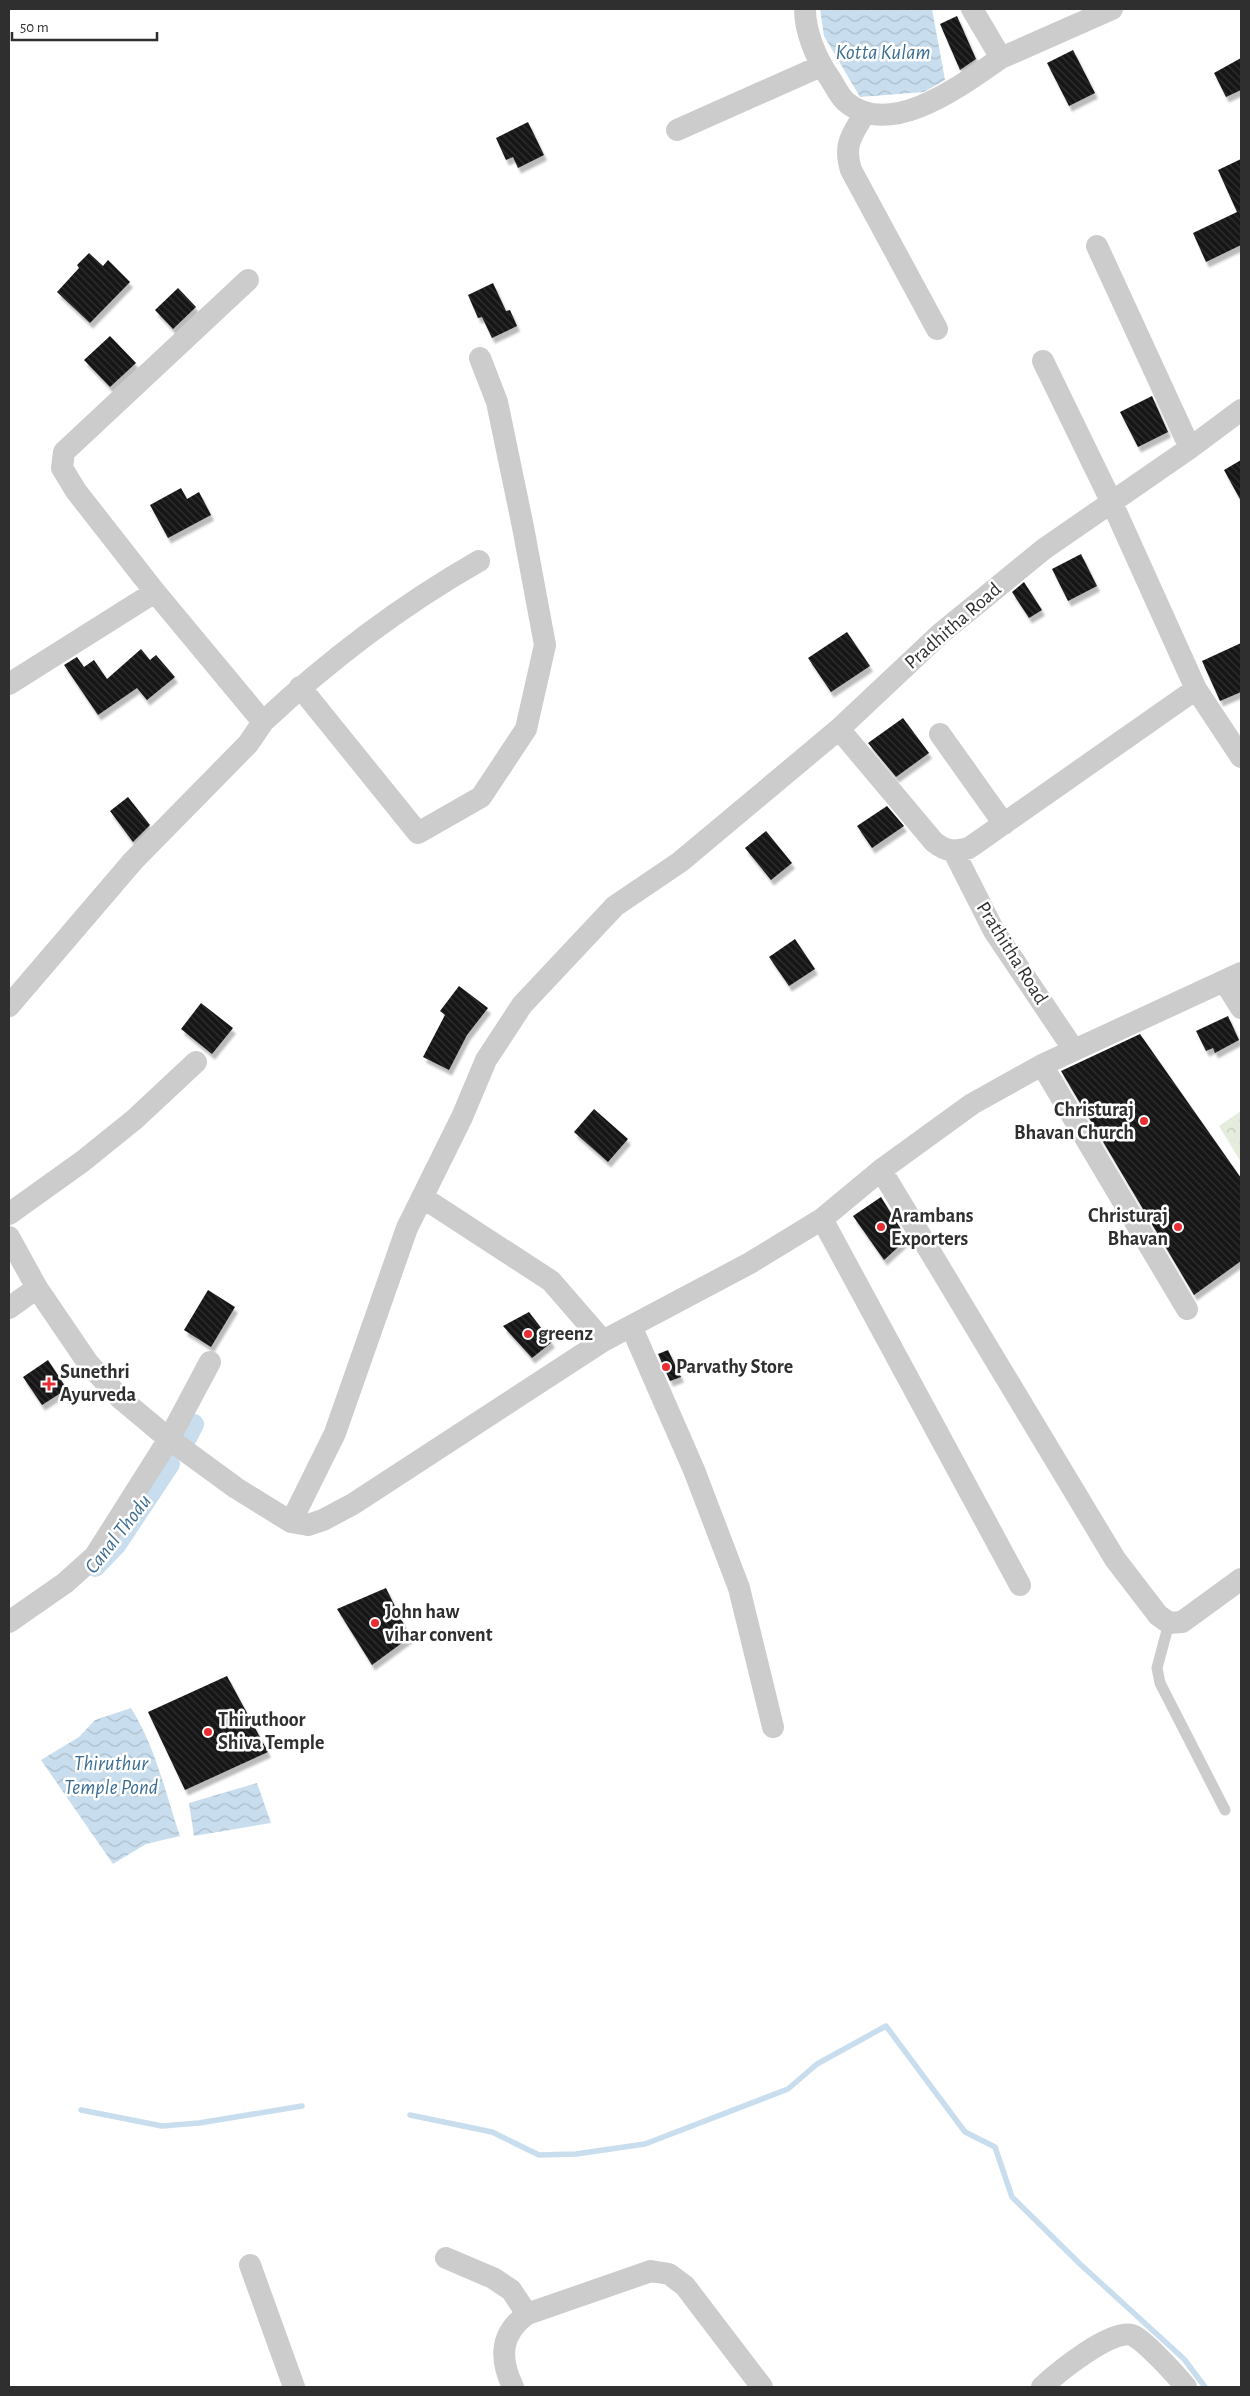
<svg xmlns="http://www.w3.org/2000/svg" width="1250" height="2396" font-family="'Alegreya Sans',sans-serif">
<defs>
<pattern id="park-crowns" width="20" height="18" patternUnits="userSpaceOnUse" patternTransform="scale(1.25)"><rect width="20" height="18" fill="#e4ecdc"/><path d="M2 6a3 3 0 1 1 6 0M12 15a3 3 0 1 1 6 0" fill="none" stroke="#c4cbbd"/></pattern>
<pattern id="water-waves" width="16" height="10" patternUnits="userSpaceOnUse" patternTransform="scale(1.25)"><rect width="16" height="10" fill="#c8dded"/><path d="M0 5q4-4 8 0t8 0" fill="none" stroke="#acbecc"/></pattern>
<pattern id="building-back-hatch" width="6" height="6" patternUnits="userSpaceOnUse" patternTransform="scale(1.25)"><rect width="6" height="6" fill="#161616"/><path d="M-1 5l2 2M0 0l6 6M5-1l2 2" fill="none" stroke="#303030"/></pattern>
<filter id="shadow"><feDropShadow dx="3" dy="5.5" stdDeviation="1" flood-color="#0004"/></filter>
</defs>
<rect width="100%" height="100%" fill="#fff"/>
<path fill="url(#park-crowns)" d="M 1241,1111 L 1241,1162 L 1219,1126 Z"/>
<path fill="url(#water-waves)" d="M 820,9 L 932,9 L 945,80 L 924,92 L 860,97 L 824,36 Z
M 131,1708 C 156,1748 165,1792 180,1836 L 146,1844 L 113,1864 L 41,1760 L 79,1737 L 95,1720 Z
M 257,1783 L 271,1823 L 194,1836 L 189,1803 Z"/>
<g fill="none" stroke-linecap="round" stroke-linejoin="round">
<path stroke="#c8dded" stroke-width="5.5" d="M 81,2110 L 162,2126 L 199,2123 L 302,2106
M 410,2115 L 492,2132 L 539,2155 L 576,2154 L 645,2144 L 788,2089 L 817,2064 L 886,2026 L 965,2132 L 995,2147 L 1012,2197 L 1080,2264 L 1184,2359 L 1205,2387"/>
<path stroke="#c8dded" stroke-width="20" d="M 187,1438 L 194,1424
M 95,1567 L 117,1544 L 170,1464"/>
</g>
<path fill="url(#building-back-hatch)" filter="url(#shadow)" d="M 957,16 L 976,59 L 960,70 L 940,24 Z
M 1073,50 L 1095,93 L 1069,106 L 1047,63 Z
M 1241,58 L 1241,90 L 1226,97 L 1214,73 Z
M 528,122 L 544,155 L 518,168 L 513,157 L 506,160 L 496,138 Z
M 1241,159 L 1241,245 L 1206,262 L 1193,233 L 1237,212 L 1218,170 Z
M 89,253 L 103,266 L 108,260 L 130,282 L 90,323 L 57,292 L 79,268 L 77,265 Z
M 493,283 L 506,311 L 510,310 L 517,326 L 492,338 L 482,317 L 478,318 L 468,295 Z
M 178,288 L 196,307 L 173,329 L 155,310 Z
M 110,336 L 136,363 L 110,387 L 84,360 Z
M 1152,396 L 1168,432 L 1138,447 L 1120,412 Z
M 1241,460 L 1241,501 L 1224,470 Z
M 181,488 L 187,499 L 199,492 L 211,515 L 168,538 L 150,505 Z
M 1081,554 L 1097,586 L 1068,601 L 1052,569 Z
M 1024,582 L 1042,610 L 1029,618 L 1012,592 Z
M 847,632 L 870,666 L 831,692 L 808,658 Z
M 1241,643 L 1241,692 L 1220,701 L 1202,661 Z
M 141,649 L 150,660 L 156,655 L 175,677 L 147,700 L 137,688 L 98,715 L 64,665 L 77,657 L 84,667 L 94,660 L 107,679 Z
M 903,718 L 929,753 L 896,777 L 868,743 Z
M 128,797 L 150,825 L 133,842 L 110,811 Z
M 887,806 L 904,826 L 872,848 L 857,826 Z
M 766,831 L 792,863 L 771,880 L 745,848 Z
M 795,939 L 815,969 L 789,986 L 769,957 Z
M 459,986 L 488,1008 L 467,1035 L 449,1070 L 423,1057 L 445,1015 L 440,1011 Z
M 201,1003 L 233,1028 L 212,1054 L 181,1029 Z
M 1228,1016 L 1239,1040 L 1215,1053 L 1213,1048 L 1206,1051 L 1196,1031 Z
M 1140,1034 L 1241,1178 L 1241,1261 L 1194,1295 L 1061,1071 Z
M 594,1109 L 628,1139 L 608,1162 L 574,1132 Z
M 881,1197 L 907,1239 L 884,1260 L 853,1216 Z
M 208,1290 L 235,1307 L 211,1347 L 184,1330 Z
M 529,1312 L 552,1342 L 532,1358 L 503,1326 Z
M 668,1350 L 681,1377 L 670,1381 L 658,1354 Z
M 48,1360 L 67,1389 L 42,1405 L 23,1377 Z
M 386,1588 L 410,1637 L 372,1665 L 337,1609 Z
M 227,1676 L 268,1752 L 185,1790 L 148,1712 Z"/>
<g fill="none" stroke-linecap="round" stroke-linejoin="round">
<path stroke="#ccc" stroke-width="11" d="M 1169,1623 L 1157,1668 L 1160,1683 L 1225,1810"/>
<path stroke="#ccc" stroke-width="22" d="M 805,9 C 805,32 816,58 829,77 C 834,84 839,96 846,102 C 891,140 963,84 1001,58
M 972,9 L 1001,58 L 1112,9
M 865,113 C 852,135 843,144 851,170 L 937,329
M 677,130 L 821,66
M 1097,246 L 1190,448
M 1043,361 L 1112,503 L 1196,689 L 1241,757
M 155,592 L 76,491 L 62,468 L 64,452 L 248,280
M 9,684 L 155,592 L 263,722 L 248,744 L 133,861 L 9,1006
M 300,687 L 418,833 L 481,797 L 526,729 L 545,645 L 523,527 L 497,402 L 480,358
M 263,722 C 328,661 402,605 479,561
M 839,729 L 934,842 C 947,852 954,852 969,848 L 1196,689
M 940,734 L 1004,824
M 954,852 L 994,931 L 1074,1050
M 1224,981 L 1241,1008
M 1042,1065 L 1187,1309
M 881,1170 L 1115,1559 L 1158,1615 L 1169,1623 L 1182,1622 L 1241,1579
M 422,1197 L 551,1281 L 603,1341
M 9,1214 L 83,1161 L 135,1119 L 196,1062
M 822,1219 L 1020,1585
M 9,1237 L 37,1288 L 88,1363 L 120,1398 L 169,1439 L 236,1488 L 291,1522 L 308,1525 L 323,1520 L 353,1504 L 603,1341 L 750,1263 L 822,1219 L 881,1170 L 972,1104 L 1042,1065 L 1241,973
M 9,1308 L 37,1288
M 631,1326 L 694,1470 L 739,1588 L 773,1727
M 291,1522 L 335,1433 L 407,1228 L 462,1117 L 486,1060 L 522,1005 L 615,906 L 680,862 L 839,729 L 940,634 L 1044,549 L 1190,448 L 1241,410
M 9,1622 L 65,1583 L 95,1556 L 169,1439 L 210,1362
M 446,2258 L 493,2278 L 511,2290 L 527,2314
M 250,2265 L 294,2387
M 513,2387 C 499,2358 500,2334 527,2314 L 651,2271 L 669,2274 L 685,2286 L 762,2387
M 1042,2387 C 1056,2374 1115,2325 1134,2336 C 1147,2343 1176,2375 1186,2387"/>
</g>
<g fill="#e92e33" stroke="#fff" stroke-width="2">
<circle cx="1144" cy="1121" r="5"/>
<circle cx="881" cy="1227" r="5"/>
<circle cx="1178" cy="1227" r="5"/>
<circle cx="528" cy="1334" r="5"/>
<circle cx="666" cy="1367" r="5"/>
<path d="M46.5 1376.5h5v5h5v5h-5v5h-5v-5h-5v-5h5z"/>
<circle cx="375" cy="1623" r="5"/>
<circle cx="208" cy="1732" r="5"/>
</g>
<g text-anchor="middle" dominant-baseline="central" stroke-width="5" stroke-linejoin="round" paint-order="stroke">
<g font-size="20" fill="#2f2f2f" stroke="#fff">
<text transform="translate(953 626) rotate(-41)">Pradhitha Road</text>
<text transform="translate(1012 953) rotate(58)">Prathitha Road</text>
</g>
<g font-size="20" font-weight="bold" fill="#2f2f2f" stroke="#fff" text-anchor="start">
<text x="1134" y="1110" text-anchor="end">Christuraj<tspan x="1134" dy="23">Bhavan Church</tspan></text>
<text x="891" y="1216">Arambans<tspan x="891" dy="23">Exporters</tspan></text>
<text x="1168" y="1216" text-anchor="end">Christuraj<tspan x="1168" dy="23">Bhavan</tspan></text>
<text x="538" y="1334">greenz</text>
<text x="676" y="1367">Parvathy Store</text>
<text x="60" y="1372">Sunethri<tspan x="60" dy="23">Ayurveda</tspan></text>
<text x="385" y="1612">John haw<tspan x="385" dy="23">vihar convent</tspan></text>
<text x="218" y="1720">Thiruthoor<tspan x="218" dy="23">Shiva Temple</tspan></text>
</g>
<g font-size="21" font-style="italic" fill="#3b6d93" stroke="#fff">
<text x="883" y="52">Kotta Kulam</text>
<text transform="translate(118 1534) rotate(-52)">Canal Thodu</text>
<text x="111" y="1763">Thiruthur<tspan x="111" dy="24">Temple Pond</tspan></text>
</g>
</g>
<rect width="1250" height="2396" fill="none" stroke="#2f2f2f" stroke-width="20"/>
<path d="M12 32v8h145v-8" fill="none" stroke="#2f2f2f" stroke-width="2.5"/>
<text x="20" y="32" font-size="15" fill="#2f2f2f" stroke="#ffffff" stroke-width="4" paint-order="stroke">50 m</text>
</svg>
